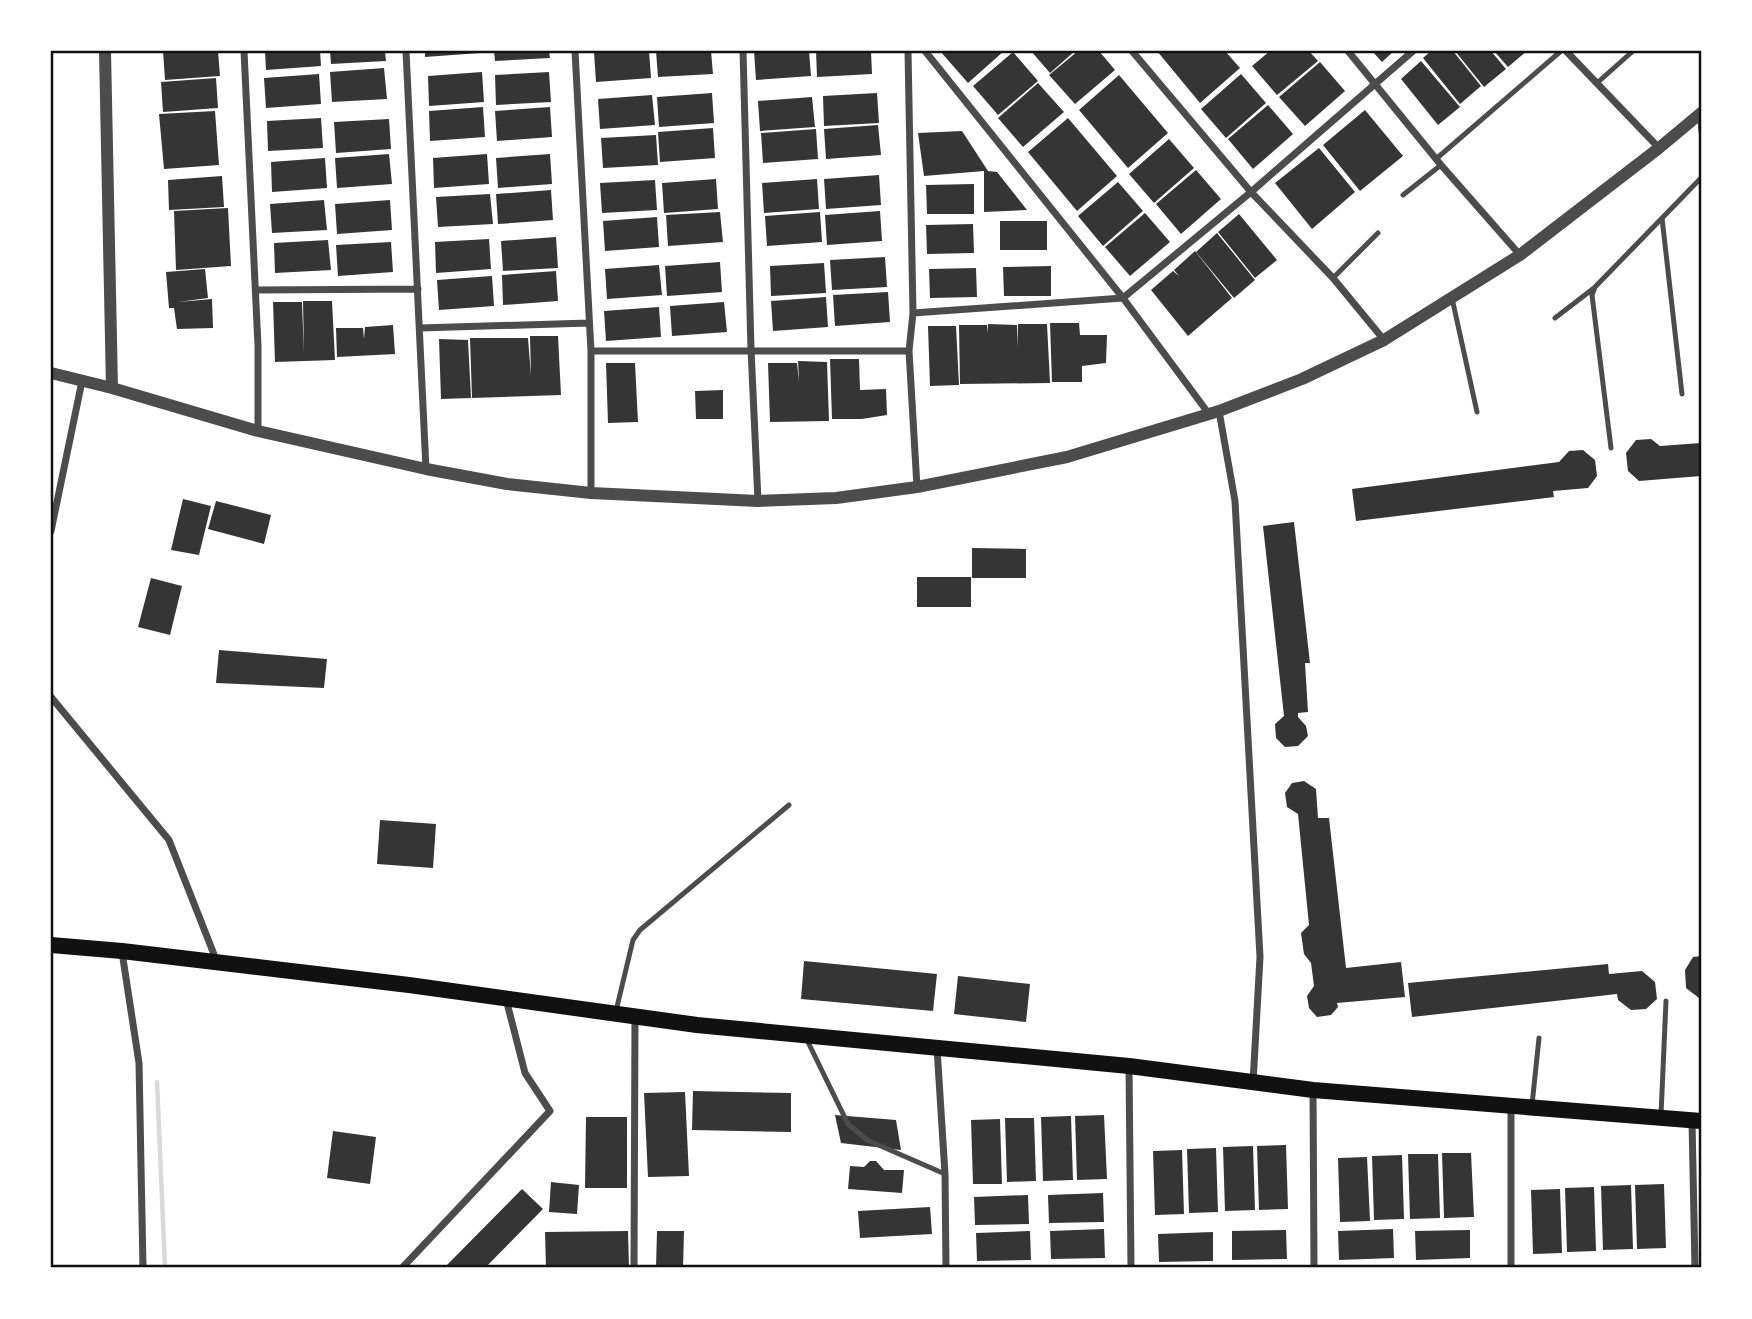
<svg xmlns="http://www.w3.org/2000/svg" width="1752" height="1319" font-family="Overpass,sans-serif">
<rect width="100%" height="100%" fill="#fff"/>
<g fill="none" stroke-linecap="round" stroke-linejoin="round">
<path stroke="#d9d9d9" stroke-width="4.5" d="M 157,1082 L 165,1268"/>
</g>
<path fill="#353535" d="M 163,51 L 218,51 L 220,76 L 165,80 Z
M 265,51 L 320,51 L 321,66 L 266,70 Z
M 330,51 L 385,51 L 386,61 L 331,64 Z
M 425,51 L 480,51 L 480,53 L 425,57 Z
M 494,51 L 549,51 L 550,58 L 495,61 Z
M 649,51 L 651,78 L 596,82 L 594,52 Z
M 656,51 L 711,51 L 713,74 L 658,77 Z
M 754,51 L 809,51 L 811,76 L 756,80 Z
M 816,51 L 871,51 L 872,74 L 817,77 Z
M 940,51 L 1004,51 L 968,83 Z
M 1031,51 L 1075,51 L 1050,73 Z
M 1078,51 L 1099,51 L 1115,70 L 1075,104 L 1049,75 Z
M 1157,51 L 1225,51 L 1240,68 L 1200,103 Z
M 1270,51 L 1309,51 L 1318,61 L 1277,95 L 1252,66 Z
M 1372,51 L 1394,51 L 1382,62 Z
M 1431,51 L 1453,51 L 1481,86 L 1460,104 L 1423,58 Z
M 1455,51 L 1491,51 L 1506,69 L 1484,87 Z
M 1494,51 L 1527,51 L 1508,67 Z
M 1013,52 L 1038,81 L 998,115 L 973,86 Z
M 1421,61 L 1460,107 L 1438,125 L 1401,79 Z
M 1320,62 L 1345,91 L 1305,126 L 1279,97 Z
M 384,68 L 387,99 L 332,102 L 330,72 Z
M 482,72 L 484,102 L 429,106 L 428,76 Z
M 549,72 L 551,102 L 496,105 L 495,75 Z
M 319,74 L 321,104 L 266,108 L 264,78 Z
M 1241,74 L 1266,103 L 1226,138 L 1201,109 Z
M 1119,75 L 1168,133 L 1128,168 L 1079,110 Z
M 216,78 L 218,108 L 163,112 L 161,82 Z
M 1038,83 L 1064,112 L 1023,147 L 998,118 Z
M 712,93 L 714,123 L 659,127 L 657,97 Z
M 877,93 L 879,123 L 824,126 L 823,96 Z
M 652,95 L 655,125 L 600,129 L 598,99 Z
M 812,97 L 815,127 L 760,131 L 758,101 Z
M 1268,105 L 1293,134 L 1253,169 L 1228,139 Z
M 483,107 L 485,137 L 430,141 L 429,111 Z
M 550,107 L 552,137 L 497,141 L 495,111 Z
M 1365,110 L 1403,156 L 1360,191 L 1323,145 Z
M 215,111 L 219,165 L 164,169 L 159,114 Z
M 321,118 L 323,148 L 268,151 L 267,121 Z
M 1068,118 L 1117,176 L 1077,211 L 1028,152 Z
M 389,119 L 391,149 L 336,153 L 334,122 Z
M 878,125 L 881,155 L 826,159 L 824,129 Z
M 713,128 L 715,158 L 660,162 L 658,132 Z
M 816,129 L 818,159 L 763,163 L 761,133 Z
M 962,131 L 988,171 L 997,172 L 1027,210 L 984,212 L 984,171 L 924,176 L 918,133 Z
M 656,135 L 658,165 L 603,168 L 601,138 Z
M 1169,139 L 1194,168 L 1154,203 L 1129,174 Z
M 1319,148 L 1355,192 L 1312,229 L 1275,183 Z
M 389,154 L 392,184 L 337,188 L 335,158 Z
M 487,154 L 489,184 L 434,188 L 433,158 Z
M 550,154 L 552,184 L 498,188 L 496,158 Z
M 325,158 L 327,188 L 272,192 L 271,162 Z
M 1196,170 L 1221,199 L 1181,234 L 1156,204 Z
M 879,175 L 881,205 L 826,209 L 824,179 Z
M 222,176 L 224,207 L 169,210 L 168,180 Z
M 716,179 L 718,209 L 664,213 L 662,183 Z
M 817,179 L 819,209 L 764,213 L 762,183 Z
M 655,180 L 657,210 L 602,213 L 600,183 Z
M 1118,182 L 1143,211 L 1103,246 L 1078,216 Z
M 974,184 L 974,214 L 927,214 L 926,185 Z
M 551,190 L 553,220 L 498,224 L 496,194 Z
M 490,194 L 493,224 L 438,227 L 436,197 Z
M 324,200 L 327,230 L 272,233 L 270,204 Z
M 390,200 L 392,230 L 337,234 L 335,204 Z
M 228,208 L 231,266 L 176,270 L 174,211 Z
M 880,211 L 882,241 L 827,245 L 825,215 Z
M 720,212 L 723,242 L 668,246 L 666,215 Z
M 820,212 L 822,242 L 767,246 L 765,216 Z
M 1145,213 L 1170,242 L 1130,276 L 1105,247 Z
M 1239,214 L 1277,260 L 1255,278 L 1218,232 Z
M 657,217 L 659,247 L 605,251 L 603,221 Z
M 1000,221 L 1047,221 L 1047,250 L 1000,250 Z
M 973,224 L 974,253 L 927,254 L 926,225 Z
M 1217,233 L 1255,280 L 1234,298 L 1196,252 Z
M 556,237 L 558,268 L 503,271 L 501,241 Z
M 489,239 L 491,269 L 436,273 L 435,242 Z
M 328,240 L 331,270 L 275,273 L 274,243 Z
M 391,242 L 393,272 L 338,276 L 336,245 Z
M 1195,251 L 1232,298 L 1188,336 L 1151,290 L 1173,271 L 1179,276 L 1174,270 Z
M 885,257 L 887,287 L 832,290 L 830,260 Z
M 720,262 L 722,292 L 667,296 L 665,266 Z
M 824,263 L 826,293 L 771,296 L 770,266 Z
M 659,265 L 662,295 L 607,299 L 605,269 Z
M 1051,266 L 1051,296 L 1004,296 L 1003,267 Z
M 976,268 L 977,297 L 930,298 L 929,269 Z
M 205,269 L 208,298 L 178,302 L 212,299 L 213,328 L 177,329 L 174,308 L 169,308 L 166,272 Z
M 556,271 L 558,301 L 503,305 L 502,275 Z
M 492,276 L 494,306 L 439,310 L 437,280 Z
M 888,292 L 890,322 L 835,326 L 833,295 Z
M 826,297 L 828,327 L 773,331 L 771,301 Z
M 303,301 L 332,301 L 335,360 L 275,362 L 273,302 L 302,302 L 304,354 Z
M 724,302 L 727,332 L 672,336 L 670,306 Z
M 659,307 L 661,337 L 606,341 L 604,311 Z
M 1050,323 L 1079,323 L 1080,335 L 1107,335 L 1106,363 L 1082,366 L 1082,382 L 1052,382 Z
M 988,324 L 1017,325 L 1018,347 L 1018,324 L 1047,324 L 1050,383 L 960,384 L 959,325 L 987,325 L 988,333 Z
M 393,325 L 395,354 L 337,357 L 336,328 L 363,328 L 364,339 L 365,327 Z
M 928,326 L 956,326 L 959,385 L 930,386 Z
M 530,336 L 558,336 L 561,395 L 472,398 L 470,338 L 528,338 L 531,376 Z
M 439,339 L 468,340 L 471,398 L 441,399 Z
M 830,359 L 859,359 L 860,390 L 886,389 L 887,415 L 862,419 L 832,419 Z
M 798,361 L 827,362 L 829,421 L 770,422 L 768,363 L 797,363 L 799,382 Z
M 606,363 L 635,363 L 638,422 L 608,423 Z
M 723,390 L 723,419 L 696,419 L 695,391 Z
M 1651,439 L 1660,446 L 1701,443 L 1701,476 L 1639,481 L 1628,471 L 1626,453 L 1636,440 Z
M 1583,450 L 1595,460 L 1597,476 L 1588,488 L 1553,491 L 1554,497 L 1356,521 L 1352,489 L 1559,462 L 1569,451 Z
M 183,499 L 211,506 L 199,555 L 171,550 Z
M 216,501 L 271,515 L 264,544 L 208,529 Z
M 1294,522 L 1310,663 L 1305,663 L 1308,712 L 1298,713 L 1298,717 L 1306,726 L 1308,736 L 1298,746 L 1285,747 L 1276,738 L 1275,724 L 1284,716 L 1263,526 Z
M 972,548 L 1026,549 L 1026,578 L 972,578 Z
M 917,577 L 971,577 L 971,607 L 917,607 Z
M 151,578 L 182,586 L 170,635 L 138,627 Z
M 219,650 L 327,659 L 324,688 L 216,683 Z
M 1304,781 L 1316,789 L 1318,818 L 1329,818 L 1346,968 L 1401,962 L 1405,997 L 1337,1003 L 1338,1007 L 1331,1015 L 1317,1017 L 1309,1008 L 1307,996 L 1314,986 L 1311,963 L 1304,954 L 1301,933 L 1309,925 L 1298,814 L 1287,807 L 1285,793 L 1292,783 Z
M 380,820 L 436,824 L 433,868 L 377,864 Z
M 1701,956 L 1701,997 L 1699,998 L 1686,988 L 1685,970 L 1693,957 Z
M 804,961 L 937,974 L 933,1011 L 801,999 Z
M 1608,964 L 1609,974 L 1642,971 L 1655,982 L 1657,999 L 1646,1009 L 1631,1010 L 1618,1000 L 1617,994 L 1412,1017 L 1408,983 Z
M 958,976 L 1030,984 L 1026,1022 L 954,1014 Z
M 693,1091 L 791,1093 L 791,1132 L 692,1130 Z
M 685,1092 L 689,1176 L 648,1177 L 644,1093 Z
M 835,1115 L 896,1120 L 901,1150 L 841,1143 Z
M 1104,1115 L 1107,1179 L 1077,1180 L 1075,1116 Z
M 1071,1116 L 1073,1180 L 1043,1181 L 1041,1117 Z
M 586,1117 L 627,1117 L 627,1188 L 585,1188 Z
M 1005,1118 L 1034,1118 L 1036,1181 L 1007,1182 Z
M 1000,1119 L 1002,1184 L 973,1184 L 971,1120 Z
M 333,1131 L 376,1137 L 370,1184 L 327,1178 Z
M 1286,1145 L 1288,1209 L 1259,1210 L 1257,1146 Z
M 1253,1146 L 1255,1210 L 1225,1211 L 1223,1147 Z
M 1216,1148 L 1218,1212 L 1189,1213 L 1187,1149 Z
M 1182,1150 L 1184,1214 L 1155,1215 L 1153,1151 Z
M 1442,1153 L 1471,1153 L 1474,1217 L 1444,1218 Z
M 1408,1154 L 1438,1154 L 1440,1218 L 1410,1219 Z
M 1402,1155 L 1404,1219 L 1374,1220 L 1372,1156 Z
M 1367,1157 L 1370,1221 L 1340,1222 L 1338,1158 Z
M 870,1161 L 876,1161 L 884,1170 L 904,1170 L 902,1193 L 848,1189 L 850,1166 L 864,1167 Z
M 551,1182 L 579,1185 L 577,1214 L 549,1212 Z
M 1664,1184 L 1666,1248 L 1637,1249 L 1635,1185 Z
M 1631,1185 L 1633,1249 L 1603,1250 L 1601,1186 Z
M 1594,1187 L 1596,1251 L 1567,1252 L 1565,1188 Z
M 522,1189 L 543,1209 L 485,1268 L 444,1268 Z
M 1560,1189 L 1562,1253 L 1533,1254 L 1531,1190 Z
M 1103,1193 L 1104,1222 L 1049,1223 L 1048,1195 Z
M 1028,1195 L 1029,1224 L 975,1225 L 974,1197 Z
M 930,1207 L 932,1234 L 860,1238 L 858,1211 Z
M 1104,1229 L 1105,1258 L 1051,1259 L 1050,1231 Z
M 1393,1229 L 1394,1258 L 1339,1260 L 1338,1231 Z
M 1286,1230 L 1287,1259 L 1232,1260 L 1232,1231 Z
M 1470,1230 L 1470,1258 L 1416,1260 L 1415,1231 Z
M 628,1231 L 629,1268 L 546,1268 L 545,1232 Z
M 657,1231 L 684,1231 L 683,1268 L 656,1268 Z
M 1030,1231 L 1031,1260 L 977,1261 L 976,1233 Z
M 1213,1232 L 1213,1261 L 1159,1262 L 1158,1234 Z"/>
<g fill="none" stroke-linecap="round" stroke-linejoin="round">
<path stroke="#4c4c4c" stroke-width="5" d="M 1597,83 L 1633,51
M 1700,117 L 1701,132
M 1436,159 L 1561,51
M 1403,195 L 1441,165
M 1662,218 L 1682,394
M 1333,278 L 1378,233
M 1452,298 L 1477,412
M 1555,318 L 1594,288
M 1611,448 L 1592,295 L 1595,287 L 1701,178
M 616,1011 L 633,940 L 640,930 L 789,805
M 806,1038 L 848,1124 L 867,1140 L 945,1174
M 1532,1105 L 1539,1038
M 1661,1115 L 1666,1001"/>
<path stroke="#4c4c4c" stroke-width="7" d="M 244,51 L 258,346 L 258,431
M 406,51 L 426,469
M 575,51 L 591,351 L 591,493
M 743,51 L 751,349 L 758,501
M 908,51 L 913,313 L 909,351 L 917,487
M 925,51 L 1123,298 L 1209,414
M 1132,51 L 1251,192 L 1333,278 L 1384,340
M 1348,51 L 1441,165 L 1520,255
M 1566,51 L 1659,148
M 256,290 L 418,289
M 913,313 L 1123,298 L 1251,192 L 1413,51
M 420,328 L 589,323
M 591,351 L 909,351
M 1219,411 L 1235,501 L 1260,957 L 1253,1083
M 51,531 L 82,381
M 51,697 L 169,840 L 217,962
M 122,952 L 139,1063 L 143,1268
M 937,1048 L 945,1174 L 946,1268
M 1129,1066 L 1131,1268
M 1313,1090 L 1314,1268
M 1511,1107 L 1511,1268
M 1692,1121 L 1695,1268
M 402,1268 L 550,1111 L 525,1073 L 506,999
M 634,1268 L 635,1017"/>
<path stroke="#4c4c4c" stroke-width="12" d="M 105,51 L 112,388
M 51,373 L 112,388 L 258,431 L 426,469 L 507,484 L 591,493 L 758,501 L 836,498 L 917,487 L 1067,457 L 1219,411 L 1302,379 L 1384,340 L 1520,255 L 1659,148 L 1701,113"/>
<path stroke="#111" stroke-width="16" d="M 51,945 L 122,951 L 409,985 L 697,1025 L 1129,1066 L 1313,1090 L 1701,1121"/>
</g>
<rect width="1752" height="1319" fill="none" stroke="#ffffff" stroke-width="105"/>
<rect x="52" y="52" width="1648" height="1214" fill="none" stroke="#111" stroke-width="2.5"/>
</svg>
